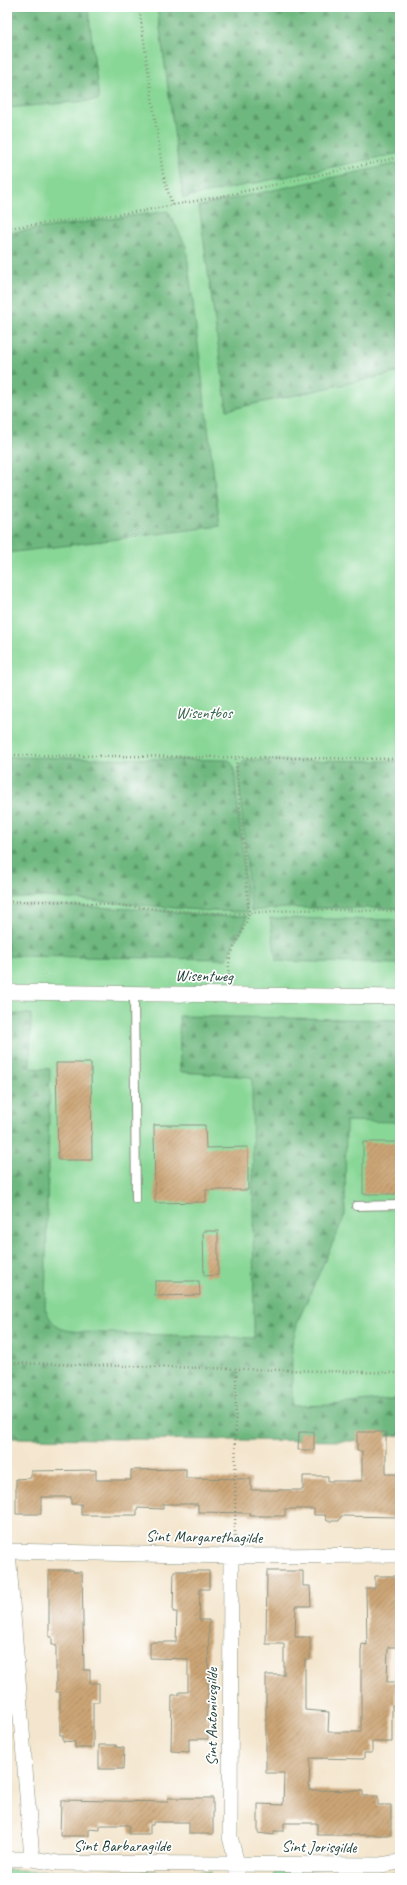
<svg xmlns="http://www.w3.org/2000/svg" width="407" height="1885" font-family="Caveat,sans-serif">
<defs>
<pattern id="forest-firs" width="22" height="20" patternUnits="userSpaceOnUse"><rect width="22" height="20" fill="#6eb87f"/><path d="M5 1l3.5 6h-7zM16 11l3.5 6h-7z" fill="#5a9769"/></pattern>
<pattern id="building-hatch" width="6" height="6" patternUnits="userSpaceOnUse"><rect width="6" height="6" fill="#cca576"/><path d="M-1 1l2-2M0 6l6-6M5 7l2-2" fill="none" stroke="#a58862"/></pattern>
</defs>
<rect width="100%" height="100%" fill="#fff"/>
<filter id="ink" filterUnits="userSpaceOnUse"><feTurbulence type="fractalNoise" baseFrequency=".025" numOctaves="2"/><feDisplacementMap in="SourceGraphic" scale="8" xChannelSelector="R" yChannelSelector="G"/><feConvolveMatrix kernelMatrix="1 2 1 2 8 2 1 2 1" color-interpolation-filters="sRGB"/></filter>
<filter id="wash" filterUnits="userSpaceOnUse"><feTurbulence type="fractalNoise" baseFrequency=".012" numOctaves="4" result="noise"/><feDisplacementMap in="SourceGraphic" scale="16" xChannelSelector="R" yChannelSelector="G"/><feGaussianBlur stdDeviation="0.9" result="paint"/><feColorMatrix in="noise" values="0 0 0 0 0 0 0 0 0 0 0 0 0 0 0 0 0 1.4 0 .05"/><feComposite in="paint" operator="in"/></filter>
<g filter="url(#wash)">
<rect width="100%" height="100%" fill="#f4e6ce"/>
<path fill="#88d796" stroke="#548a65" d="M 7,7 L 400,7 L 400,1419 L 7,1423 Z
M 7,1870 L 211,1872 L 211,1878 L 7,1878 Z
M 275,1872 L 400,1873 L 400,1878 L 274,1878 Z"/>
<path fill="url(#forest-firs)" stroke="#467a5a" d="M 7,7 L 88,7 L 99,100 L 7,108 Z
M 157,7 L 400,7 L 400,153 L 183,198 Z
M 400,163 L 400,372 L 227,410 L 199,206 Z
M 168,211 L 186,246 L 220,526 L 7,553 L 7,233 Z
M 7,757 L 229,760 L 234,767 L 247,897 L 247,912 L 210,911 L 45,897 L 7,899 Z
M 246,760 L 400,761 L 400,908 L 286,908 L 251,911 L 238,774 L 238,767 Z
M 30,904 L 156,910 L 215,916 L 247,916 C 245,932 230,943 227,959 L 7,956 L 7,905 Z
M 270,918 L 400,920 L 400,964 L 276,961 Z
M 7,1014 L 31,1014 L 30,1068 L 50,1069 L 45,1309 C 55,1330 61,1330 83,1332 L 254,1338 L 252,1077 L 180,1072 L 179,1016 L 400,1020 L 400,1122 L 346,1121 L 345,1215 L 298,1321 L 292,1344 L 292,1406 L 330,1405 L 400,1398 L 400,1435 L 352,1441 L 7,1438 Z"/>
<g id="blocks">
<path fill="url(#building-hatch)" d="M 56,1063 L 91,1063 L 92,1160 L 58,1160 Z
M 154,1125 L 205,1125 L 206,1148 L 248,1147 L 248,1190 L 206,1190 L 206,1202 L 155,1203 Z
M 363,1142 L 400,1142 L 400,1194 L 363,1194 Z
M 203,1231 L 218,1231 L 218,1275 L 204,1276 Z
M 155,1281 L 199,1281 L 200,1295 L 155,1296 Z
M 299,1432 L 314,1432 L 314,1450 L 298,1450 Z
M 357,1432 L 386,1432 L 386,1474 L 400,1474 L 400,1517 L 341,1516 L 339,1521 L 327,1521 L 325,1515 L 314,1515 L 314,1509 L 285,1509 L 285,1516 L 250,1516 L 250,1513 L 198,1512 L 198,1504 L 163,1504 L 163,1509 L 137,1508 L 137,1515 L 81,1515 L 81,1504 L 71,1504 L 71,1497 L 41,1497 L 41,1514 L 16,1514 L 16,1479 L 31,1478 L 31,1471 L 96,1470 L 96,1480 L 131,1480 L 131,1470 L 186,1469 L 186,1478 L 251,1479 L 251,1490 L 303,1490 L 303,1476 L 328,1476 L 328,1481 L 362,1481 L 362,1451 L 357,1451 Z
M 49,1570 L 73,1570 L 73,1572 L 82,1572 L 84,1670 L 90,1670 L 90,1683 L 99,1683 L 99,1702 L 93,1702 L 93,1748 L 75,1748 L 75,1742 L 63,1741 L 63,1735 L 60,1735 L 60,1692 L 56,1692 L 56,1645 L 52,1645 L 52,1637 L 49,1637 Z
M 174,1571 L 209,1571 L 209,1589 L 200,1589 L 199,1620 L 209,1620 L 208,1703 L 206,1720 L 208,1720 L 208,1739 L 189,1739 L 189,1752 L 171,1751 L 172,1695 L 179,1695 L 179,1692 L 188,1692 L 188,1659 L 150,1658 L 150,1642 L 176,1642 L 177,1612 L 173,1612 Z
M 267,1571 L 303,1571 L 303,1586 L 310,1586 L 311,1606 L 296,1606 L 295,1637 L 310,1637 L 310,1660 L 305,1660 L 305,1710 L 329,1712 L 328,1732 L 361,1732 L 361,1651 L 362,1644 L 367,1645 L 366,1588 L 375,1588 L 375,1576 L 400,1576 L 399,1647 L 388,1647 L 387,1682 L 395,1682 L 395,1705 L 392,1705 L 392,1742 L 372,1742 L 372,1753 L 364,1753 L 364,1759 L 310,1758 L 309,1790 L 363,1791 L 363,1796 L 378,1796 L 378,1805 L 391,1805 L 391,1835 L 317,1835 L 317,1823 L 284,1823 L 284,1831 L 274,1831 L 274,1835 L 258,1833 L 258,1804 L 283,1805 L 284,1773 L 266,1773 L 266,1675 L 284,1675 L 284,1644 L 266,1644 Z
M 99,1745 L 116,1745 L 116,1747 L 124,1748 L 123,1769 L 99,1769 Z
M 168,1798 L 213,1798 L 213,1834 L 189,1834 L 189,1822 L 153,1822 L 153,1825 L 150,1825 L 150,1834 L 129,1834 L 129,1825 L 100,1825 L 100,1830 L 89,1829 L 89,1836 L 60,1836 L 61,1800 L 168,1802 Z"/>
</g>
</g>
<g filter="url(#ink)">
<use href="#blocks" fill-opacity="0" stroke="#8a9281" stroke-width="1"/>
<g fill="none" stroke-linecap="round" stroke-linejoin="round">
<g stroke="#8a9281" stroke-width="10">
<path id="lane" d="M 134,993 L 136,1199
M 356,1206 L 400,1205"/>
</g>
<g stroke="#8a9281" stroke-width="16">
<path id="street" d="M 7,992 L 400,997
M 7,1551 L 231,1556 L 400,1555
M 8,1551 L 32,1859
M 231,1556 L 230,1837 L 237,1864 L 237,1878
M 7,1859 L 32,1859 L 58,1863 L 380,1865 L 400,1862"/>
</g>
<path stroke="#8a9281" stroke-width="2.5" stroke-dasharray="1 3" stroke-linecap="butt" d="M 139,7 L 163,174 L 172,205
M 7,228 L 142,211 L 232,194 L 400,157
M 7,755 L 400,759
M 7,902 C 75,898 142,909 209,913 C 239,915 268,911 297,910 C 331,909 366,911 400,911
M 228,979 C 229,971 228,962 231,954 C 237,940 245,928 249,914 L 236,759
M 7,1364 L 11,1363 L 400,1373
M 235,1540 L 236,1369"/>
<use href="#lane" stroke="#fff" stroke-width="8"/>
<use href="#street" stroke="#fff" stroke-width="15"/>
</g>
</g>
<g text-anchor="middle" dominant-baseline="central" stroke-width="3.5" stroke-linejoin="round" paint-order="stroke">
<g font-size="16" fill="#39644c" stroke="#fff">
<text x="204" y="713">Wisentbos</text>
</g>
<g font-size="16" fill="#1f3d34" stroke="#fff">
<text transform="translate(204 976) rotate(1)">Wisentweg</text>
<text transform="translate(204 1537) rotate(1)">Sint Margarethagilde</text>
<text transform="translate(212 1717) rotate(-90)">Sint Antoniusgilde</text>
<text x="122" y="1846">Sint Barbaragilde</text>
<text transform="translate(319 1847) rotate(1)">Sint Jorisgilde</text>
</g>
</g>
<rect width="407" height="1885" fill="none" stroke="#fff" stroke-width="24"/>
</svg>
